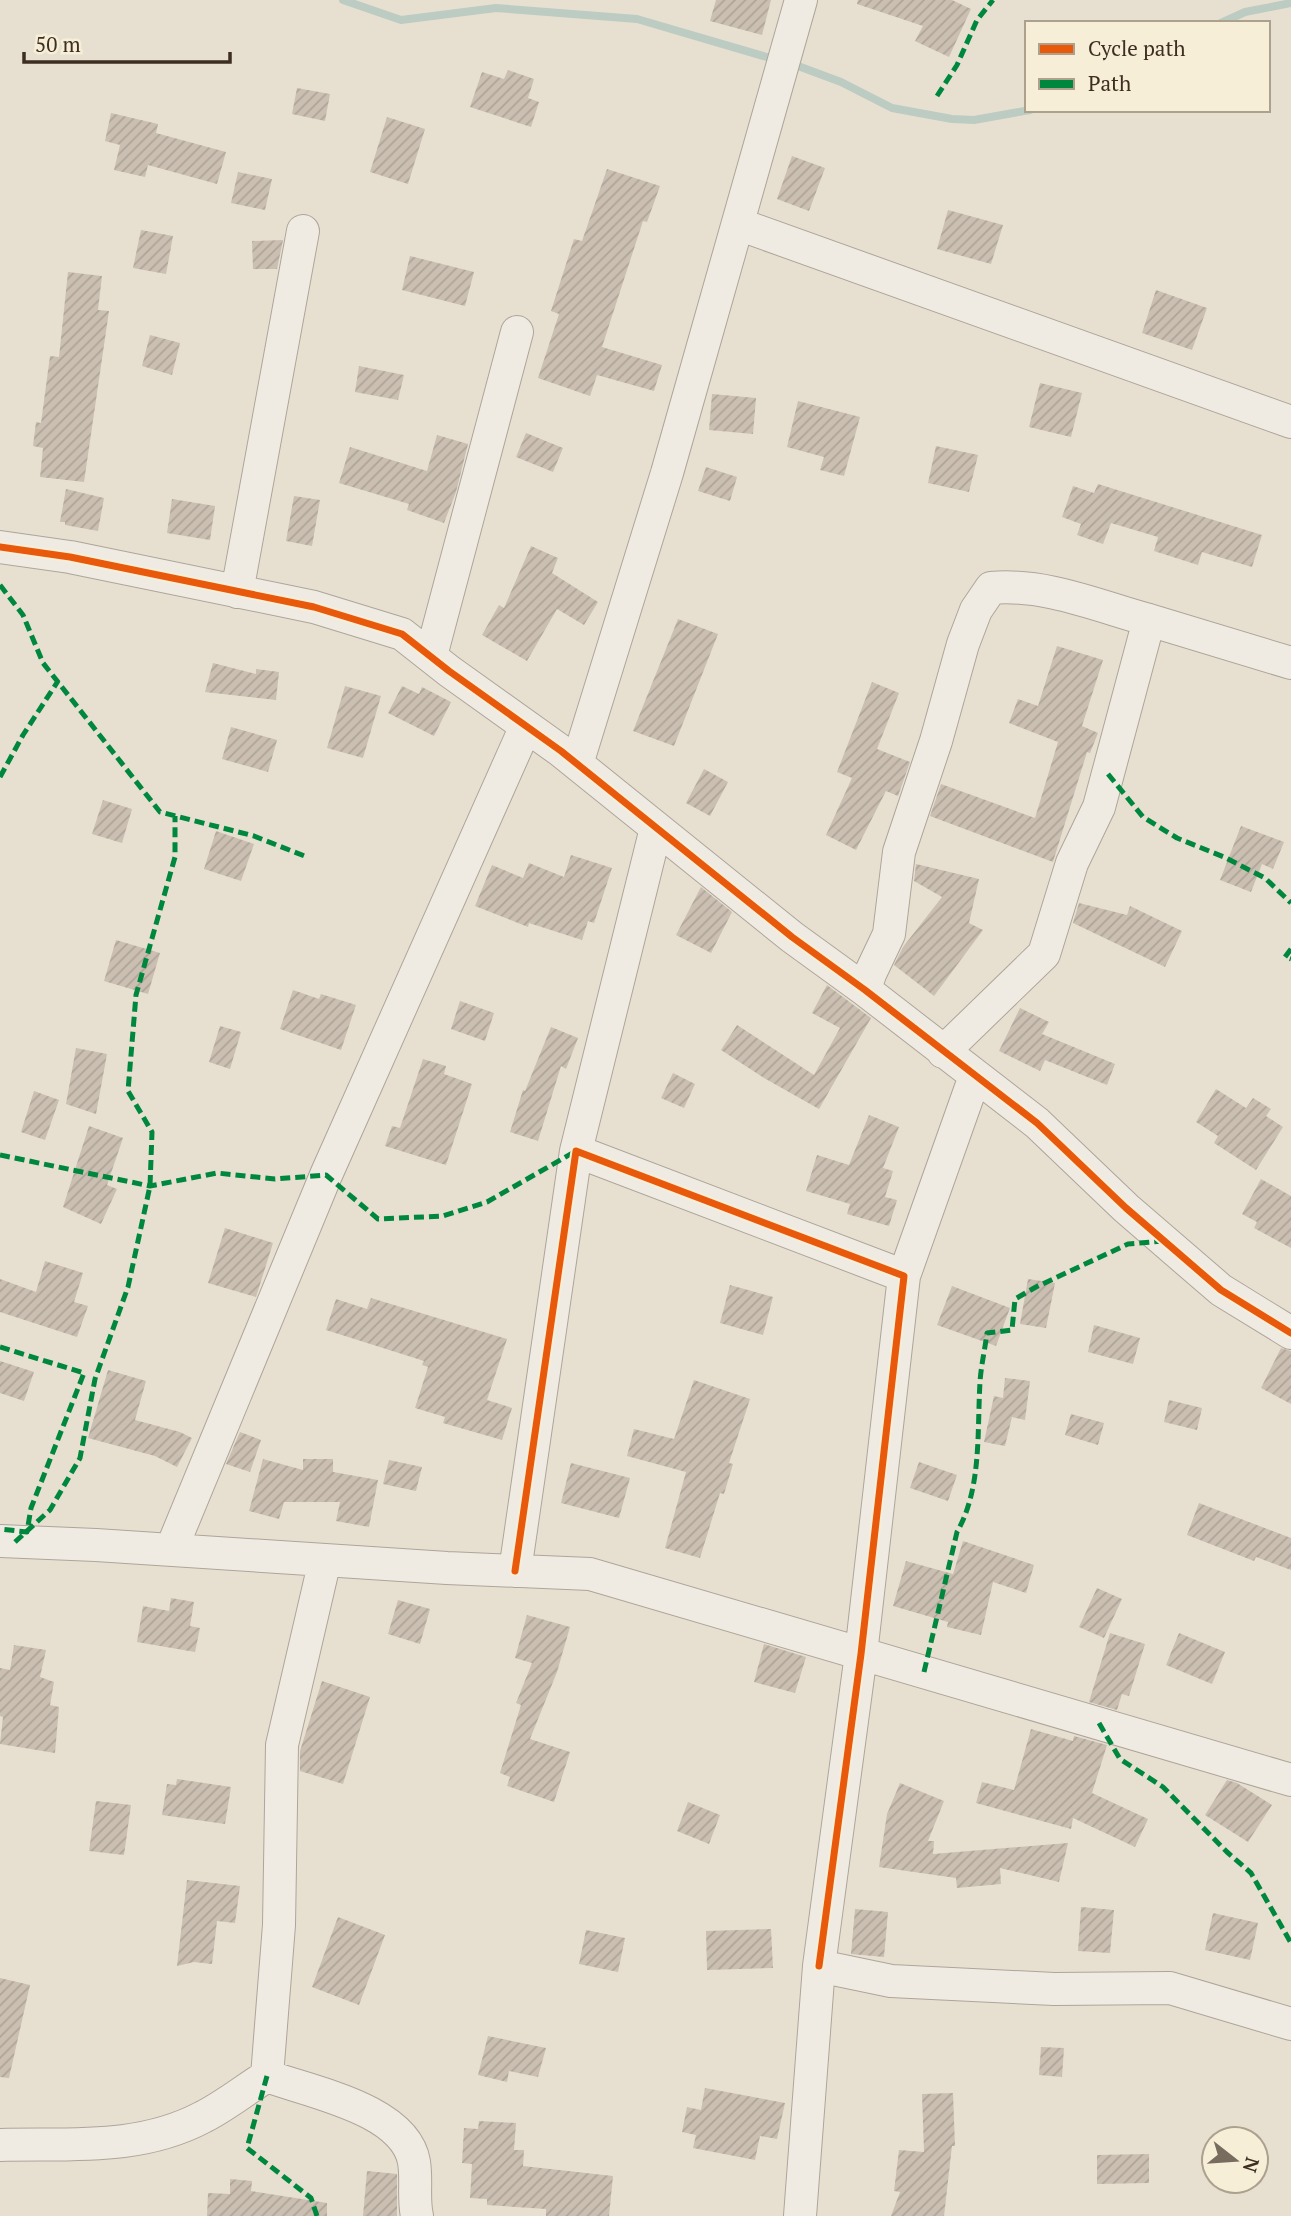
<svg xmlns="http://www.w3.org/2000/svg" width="1291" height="2216" font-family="'PT Serif',serif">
<defs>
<pattern id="building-hatch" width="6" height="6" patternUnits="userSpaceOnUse" patternTransform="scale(1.75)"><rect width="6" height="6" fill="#cbbfb2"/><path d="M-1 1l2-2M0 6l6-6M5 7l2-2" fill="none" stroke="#afa499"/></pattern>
</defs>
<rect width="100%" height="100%" fill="#e7e0d1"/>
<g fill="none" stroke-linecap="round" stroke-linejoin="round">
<path stroke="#bcccc2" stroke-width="8" d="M 343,0 L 401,20 L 496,8 L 637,19 L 770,58
M 1221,23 L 1245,12 L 1291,3
M 790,63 L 841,82 L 892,108 L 952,119 L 974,120 L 1030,110"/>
</g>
<path fill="url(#building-hatch)" d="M 716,0 L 771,0 L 762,35 L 710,21 Z
M 858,0 L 952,0 L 971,9 L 949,57 L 915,41 L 923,26 L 857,4 Z
M 508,70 L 534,79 L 528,98 L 539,102 L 531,127 L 470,107 L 482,72 L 504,79 Z
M 297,88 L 330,94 L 325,121 L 292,114 Z
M 111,113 L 158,124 L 156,133 L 226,152 L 217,184 L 148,165 L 145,177 L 114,170 L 120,145 L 105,141 Z
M 387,117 L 425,129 L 408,184 L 370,172 Z
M 792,156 L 825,168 L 809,211 L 777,199 Z
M 607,169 L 660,186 L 647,222 L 643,221 L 602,347 L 662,365 L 654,391 L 597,375 L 590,396 L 538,378 L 559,314 L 551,311 L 574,239 L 582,241 Z
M 238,172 L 272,179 L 265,210 L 231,203 Z
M 948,210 L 1003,225 L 991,264 L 937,249 Z
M 141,230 L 173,236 L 166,274 L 133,268 Z
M 283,240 L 277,269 L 253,269 L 252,241 Z
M 410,256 L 474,272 L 465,306 L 402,290 Z
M 68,272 L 102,276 L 98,310 L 109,311 L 84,482 L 40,477 L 43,448 L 33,446 L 36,422 L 41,423 L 50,356 L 59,357 Z
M 1156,290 L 1207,308 L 1192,350 L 1142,333 Z
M 150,335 L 180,343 L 172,375 L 142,366 Z
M 359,366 L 404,375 L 398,400 L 355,392 Z
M 1040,383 L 1082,393 L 1071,437 L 1029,427 Z
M 712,394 L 756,398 L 753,434 L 709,430 Z
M 798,401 L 860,417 L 844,476 L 820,470 L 824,457 L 787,447 Z
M 526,433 L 563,448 L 553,472 L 516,457 Z
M 437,435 L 468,444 L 456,492 L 444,523 L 407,510 L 409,504 L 339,483 L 350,447 L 427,471 Z
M 936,446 L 978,455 L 969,492 L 928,483 Z
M 706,467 L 737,477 L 730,501 L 698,491 Z
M 1098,484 L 1262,535 L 1252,567 L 1202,552 L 1198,565 L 1154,551 L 1158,537 L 1111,523 L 1103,544 L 1077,535 L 1081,524 L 1062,517 L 1073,486 L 1094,493 Z
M 66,489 L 104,498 L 98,531 L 65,525 L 65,522 L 60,522 Z
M 294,496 L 320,500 L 312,546 L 286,541 Z
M 172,499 L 215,506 L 210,540 L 167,533 Z
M 531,546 L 558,558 L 552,573 L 598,602 L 584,625 L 557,609 L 527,661 L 482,635 L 499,605 L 504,608 Z
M 678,619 L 718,634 L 674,746 L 633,731 Z
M 1057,646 L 1103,660 L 1082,726 L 1098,733 L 1090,753 L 1087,752 L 1053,862 L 930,816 L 941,784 L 1035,818 L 1058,742 L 1009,723 L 1018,699 L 1038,706 Z
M 213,663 L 256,674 L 256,669 L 279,672 L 276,700 L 205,692 Z
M 872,682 L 899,693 L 877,749 L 910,762 L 898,796 L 886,791 L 856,850 L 826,835 L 852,778 L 837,772 Z
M 345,686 L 381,696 L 363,758 L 327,748 Z
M 402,686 L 419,694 L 422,687 L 451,702 L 434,736 L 388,713 Z
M 231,727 L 277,740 L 268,772 L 222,759 Z
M 704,769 L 728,782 L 710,816 L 686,803 Z
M 103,800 L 132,809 L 122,843 L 92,834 Z
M 1241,826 L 1284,842 L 1273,869 L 1262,864 L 1251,892 L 1220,880 Z
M 216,831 L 254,844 L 241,881 L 204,869 Z
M 571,855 L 612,868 L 594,923 L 588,921 L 582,940 L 529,923 L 528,927 L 475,906 L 492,865 L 523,878 L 529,863 L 564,877 Z
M 916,864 L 979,879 L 969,923 L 983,930 L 934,996 L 894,965 L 903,947 L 942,897 L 914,881 Z
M 701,887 L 732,912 L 711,953 L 676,935 Z
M 1079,903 L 1127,915 L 1130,906 L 1182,931 L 1165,967 L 1073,923 Z
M 116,940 L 160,953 L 148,994 L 104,981 Z
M 827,985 L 871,1018 L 819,1109 L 764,1078 L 721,1050 L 737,1025 L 814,1075 L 840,1028 L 812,1013 Z
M 293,990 L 319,999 L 321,994 L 356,1005 L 341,1050 L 280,1029 Z
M 460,1001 L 494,1013 L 485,1041 L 451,1029 Z
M 1020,1008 L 1049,1022 L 1042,1034 L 1115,1064 L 1107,1085 L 1045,1060 L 1040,1071 L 999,1051 Z
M 220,1026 L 241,1032 L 230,1069 L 209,1062 Z
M 551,1027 L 578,1038 L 566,1069 L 561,1066 L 538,1141 L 510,1132 L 523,1090 L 525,1091 Z
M 76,1048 L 107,1054 L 96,1114 L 66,1104 Z
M 423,1059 L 446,1066 L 444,1074 L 472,1084 L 446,1165 L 385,1146 L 392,1126 L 400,1128 Z
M 673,1073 L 695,1084 L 684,1108 L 661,1098 Z
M 1216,1089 L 1246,1108 L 1253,1098 L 1271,1109 L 1266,1116 L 1283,1127 L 1256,1170 L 1214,1143 L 1218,1136 L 1196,1122 Z
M 34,1091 L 59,1100 L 45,1140 L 21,1132 Z
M 869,1115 L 899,1127 L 883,1168 L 893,1171 L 885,1197 L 897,1200 L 889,1226 L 847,1214 L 850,1204 L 806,1191 L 817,1155 L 849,1165 Z
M 89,1126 L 123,1138 L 107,1185 L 117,1189 L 101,1224 L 63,1207 Z
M 1261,1179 L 1291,1196 L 1291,1248 L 1254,1228 L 1257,1222 L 1242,1214 Z
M 225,1228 L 273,1243 L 256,1297 L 208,1283 Z
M 45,1261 L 83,1273 L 74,1302 L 88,1306 L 77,1337 L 0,1312 L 0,1279 L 36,1292 Z
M 1028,1279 L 1055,1283 L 1046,1328 L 1020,1324 Z
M 730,1285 L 773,1297 L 763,1335 L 720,1323 Z
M 952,1286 L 1010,1308 L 996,1346 L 937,1325 Z
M 371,1298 L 507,1339 L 487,1400 L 512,1408 L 502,1440 L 443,1423 L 445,1417 L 415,1408 L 428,1367 L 422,1365 L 424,1361 L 326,1330 L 336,1299 L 367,1309 Z
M 1094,1325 L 1140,1338 L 1133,1364 L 1088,1352 Z
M 1281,1348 L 1291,1351 L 1291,1404 L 1261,1388 Z
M 0,1361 L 34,1372 L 24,1401 L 0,1393 Z
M 108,1370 L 146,1381 L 135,1420 L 180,1432 L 192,1438 L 177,1467 L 155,1456 L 88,1438 Z
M 1005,1378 L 1030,1381 L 1025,1420 L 1012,1417 L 1005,1446 L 984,1442 L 994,1396 L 1003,1398 Z
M 694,1380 L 750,1399 L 729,1463 L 733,1464 L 724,1494 L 720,1493 L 700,1558 L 665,1548 L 686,1472 L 627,1456 L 634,1429 L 674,1439 Z
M 1169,1400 L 1202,1408 L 1197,1430 L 1164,1422 Z
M 1071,1414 L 1104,1423 L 1098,1445 L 1065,1435 Z
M 240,1432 L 261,1440 L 250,1472 L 226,1464 Z
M 263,1459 L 303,1470 L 303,1459 L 333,1459 L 333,1472 L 378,1480 L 369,1527 L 336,1521 L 340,1502 L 284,1502 L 279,1519 L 249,1511 Z
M 389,1460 L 422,1467 L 416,1491 L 383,1484 Z
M 919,1462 L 957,1475 L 948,1501 L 910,1488 Z
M 571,1463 L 630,1478 L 619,1518 L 561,1503 Z
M 1199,1503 L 1291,1538 L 1291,1570 L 1256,1557 L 1254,1561 L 1187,1535 Z
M 963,1541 L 1034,1565 L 1026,1593 L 993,1582 L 981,1635 L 947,1627 L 948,1622 L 893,1606 L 906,1561 L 953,1574 Z
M 1097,1588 L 1122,1599 L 1104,1638 L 1079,1627 Z
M 171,1598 L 194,1602 L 190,1626 L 200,1628 L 195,1652 L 137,1642 L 143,1606 L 169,1611 Z
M 398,1600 L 430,1609 L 420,1644 L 388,1634 Z
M 527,1615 L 570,1627 L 557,1672 L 530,1739 L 570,1752 L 554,1802 L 507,1786 L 510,1777 L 500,1773 L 521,1705 L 516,1703 L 532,1663 L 515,1658 Z
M 1110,1633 L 1145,1644 L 1129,1696 L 1122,1694 L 1117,1710 L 1089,1702 Z
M 1179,1633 L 1225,1652 L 1212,1684 L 1166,1665 Z
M 764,1644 L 806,1657 L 795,1693 L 754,1682 Z
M 14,1645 L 46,1650 L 40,1677 L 54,1682 L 50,1705 L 59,1707 L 55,1753 L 0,1744 L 3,1717 L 0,1716 L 0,1668 L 10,1670 Z
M 322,1681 L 370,1697 L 343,1784 L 300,1771 L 300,1751 Z
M 1031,1729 L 1073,1741 L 1074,1736 L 1107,1745 L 1092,1793 L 1148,1819 L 1135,1847 L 1073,1818 L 1071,1829 L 976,1803 L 982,1782 L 1014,1790 Z
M 177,1779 L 231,1787 L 225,1824 L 162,1815 L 167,1784 L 176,1785 Z
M 1227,1780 L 1237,1783 L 1272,1805 L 1248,1842 L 1205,1815 Z
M 900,1783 L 944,1801 L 928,1841 L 934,1841 L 933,1854 L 1068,1843 L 1059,1882 L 1000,1868 L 1001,1884 L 957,1888 L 956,1878 L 879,1867 L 887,1814 Z
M 96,1801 L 131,1805 L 124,1855 L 89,1851 Z
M 688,1802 L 720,1815 L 709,1844 L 677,1831 Z
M 187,1880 L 240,1886 L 235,1923 L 217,1921 L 212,1964 L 194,1962 L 177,1966 Z
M 1081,1907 L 1114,1910 L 1110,1953 L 1078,1951 Z
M 855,1909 L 888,1912 L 884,1957 L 851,1954 Z
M 1213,1913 L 1258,1923 L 1250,1960 L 1205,1950 Z
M 338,1917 L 385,1935 L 359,2005 L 312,1987 Z
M 771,1929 L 773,1968 L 707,1970 L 706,1931 Z
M 586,1930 L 625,1938 L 618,1972 L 579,1964 Z
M 0,1978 L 30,1985 L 9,2078 L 0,2077 Z
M 488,2036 L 546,2048 L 538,2077 L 509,2071 L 507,2082 L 478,2075 Z
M 1041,2047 L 1064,2048 L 1062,2077 L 1039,2075 Z
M 705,2088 L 785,2103 L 777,2139 L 760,2136 L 755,2160 L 693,2148 L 696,2135 L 682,2132 L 687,2107 L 701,2110 Z
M 953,2093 L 955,2146 L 952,2146 L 944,2216 L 891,2216 L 900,2192 L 894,2191 L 899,2150 L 924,2152 L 922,2094 Z
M 479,2121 L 516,2123 L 514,2150 L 524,2150 L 523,2166 L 613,2176 L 609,2216 L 546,2216 L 546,2209 L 487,2205 L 487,2199 L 470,2198 L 472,2164 L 462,2163 L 464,2128 L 478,2129 Z
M 1149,2154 L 1149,2183 L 1097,2184 L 1097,2155 Z
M 367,2171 L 397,2174 L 397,2216 L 363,2216 Z
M 230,2179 L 252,2181 L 251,2191 L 327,2203 L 327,2216 L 207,2216 L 208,2193 L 230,2194 Z"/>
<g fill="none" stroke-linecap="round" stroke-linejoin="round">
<g stroke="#ada599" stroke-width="34">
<path id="minor" d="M 738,224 L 1291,422
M 0,547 L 70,557 L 314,607 L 402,634 L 449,671 L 561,751 L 792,937 L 865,990 L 1037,1123 L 1126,1208 L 1221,1290 L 1291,1333
M 237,592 L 303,231
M 1149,620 L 1291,663
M 431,656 L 517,332
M 577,764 L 667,473 L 801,0
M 865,990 L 870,974 L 889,934 L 899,852 L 936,741 L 963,644 L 976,610 L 991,588 C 1045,583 1098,606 1149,620 L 1099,807 L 1072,863 L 1044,954 L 943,1052
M 576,1151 L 656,828
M 904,1276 L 975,1076
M 0,1541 L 96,1545 L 447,1568 L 590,1574 L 1291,1780
M 171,1550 L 326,1175 L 526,726
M 515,1571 L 576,1151 L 904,1276 L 861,1654 L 819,1966
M 267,2076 L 279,1925 L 282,1745 L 325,1560
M 0,2145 C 69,2143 139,2151 203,2117 C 225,2106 246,2089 267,2076 C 310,2092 405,2109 414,2162 C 417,2180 413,2199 417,2216
M 800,2216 L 819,1966 L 891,1981 L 1054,1989 L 1170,1988 L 1291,2024"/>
</g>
<use href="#minor" stroke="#efebe3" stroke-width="32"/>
<path stroke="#00873e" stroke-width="5" stroke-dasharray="10 5" stroke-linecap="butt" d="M 937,96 L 957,65 L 977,20 L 993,0
M 0,585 L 23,615 L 43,663 L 160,812 L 254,836 L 307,857
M 1108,774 L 1143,817 L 1177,838 L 1224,857 L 1265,878 L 1291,903
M 0,777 L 23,735 L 58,681
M 1291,949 L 1285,957 L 1291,959
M 0,1155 L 150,1186 L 217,1173 L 275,1179 L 326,1175 L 378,1219 L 443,1216 L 487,1202 L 576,1151
M 0,1347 L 84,1373 L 31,1508 L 27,1532 L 0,1529
M 15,1542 L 50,1510 L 80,1458 L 95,1379 L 128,1287 L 150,1186 L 152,1132 L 128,1091 L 136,995 L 175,857 L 175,816
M 924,1672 L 957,1532 C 982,1488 977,1432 980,1382 C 981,1366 985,1349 987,1333 L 1012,1330 L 1015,1299 L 1036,1287 L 1128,1244 L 1164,1241
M 1099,1723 L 1120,1759 L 1163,1787 L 1227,1852 L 1251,1873 L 1291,1943
M 267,2076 L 247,2148 L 311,2198 L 317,2216"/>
<g stroke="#f7eed8" stroke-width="11">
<path id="cycleway" d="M 0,547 L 70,557 L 314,607 L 402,634 L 449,671 L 561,751 L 792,937 L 865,990 L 1037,1123 L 1126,1208 L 1221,1290 L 1291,1333
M 515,1571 L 576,1151 L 904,1276 L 861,1654 L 819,1966"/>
</g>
<use href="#cycleway" stroke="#e8590c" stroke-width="7"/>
</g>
<rect x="1025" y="21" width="245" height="91" fill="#f7eed8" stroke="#ada18e" stroke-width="2"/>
<rect x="1039" y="44" width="35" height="10" fill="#e8590c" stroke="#ada18e" stroke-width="2"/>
<text x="1088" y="56" font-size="21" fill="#3d2e20">Cycle path</text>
<rect x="1039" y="79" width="35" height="10" fill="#00873e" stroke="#ada18e" stroke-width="2"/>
<text x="1088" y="91" font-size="21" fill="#3d2e20">Path</text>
<g transform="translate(1235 2160) rotate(107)"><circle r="33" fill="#f7eed8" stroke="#ada18e" stroke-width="2"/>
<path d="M0-5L12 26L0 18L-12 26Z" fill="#786c5e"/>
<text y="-10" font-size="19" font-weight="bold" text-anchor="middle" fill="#3d2e20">N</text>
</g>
<path d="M24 52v10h206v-10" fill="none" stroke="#3d2e20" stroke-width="3.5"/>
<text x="35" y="52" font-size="21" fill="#3d2e20" stroke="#f7eed8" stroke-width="5" paint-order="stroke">50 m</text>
</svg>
